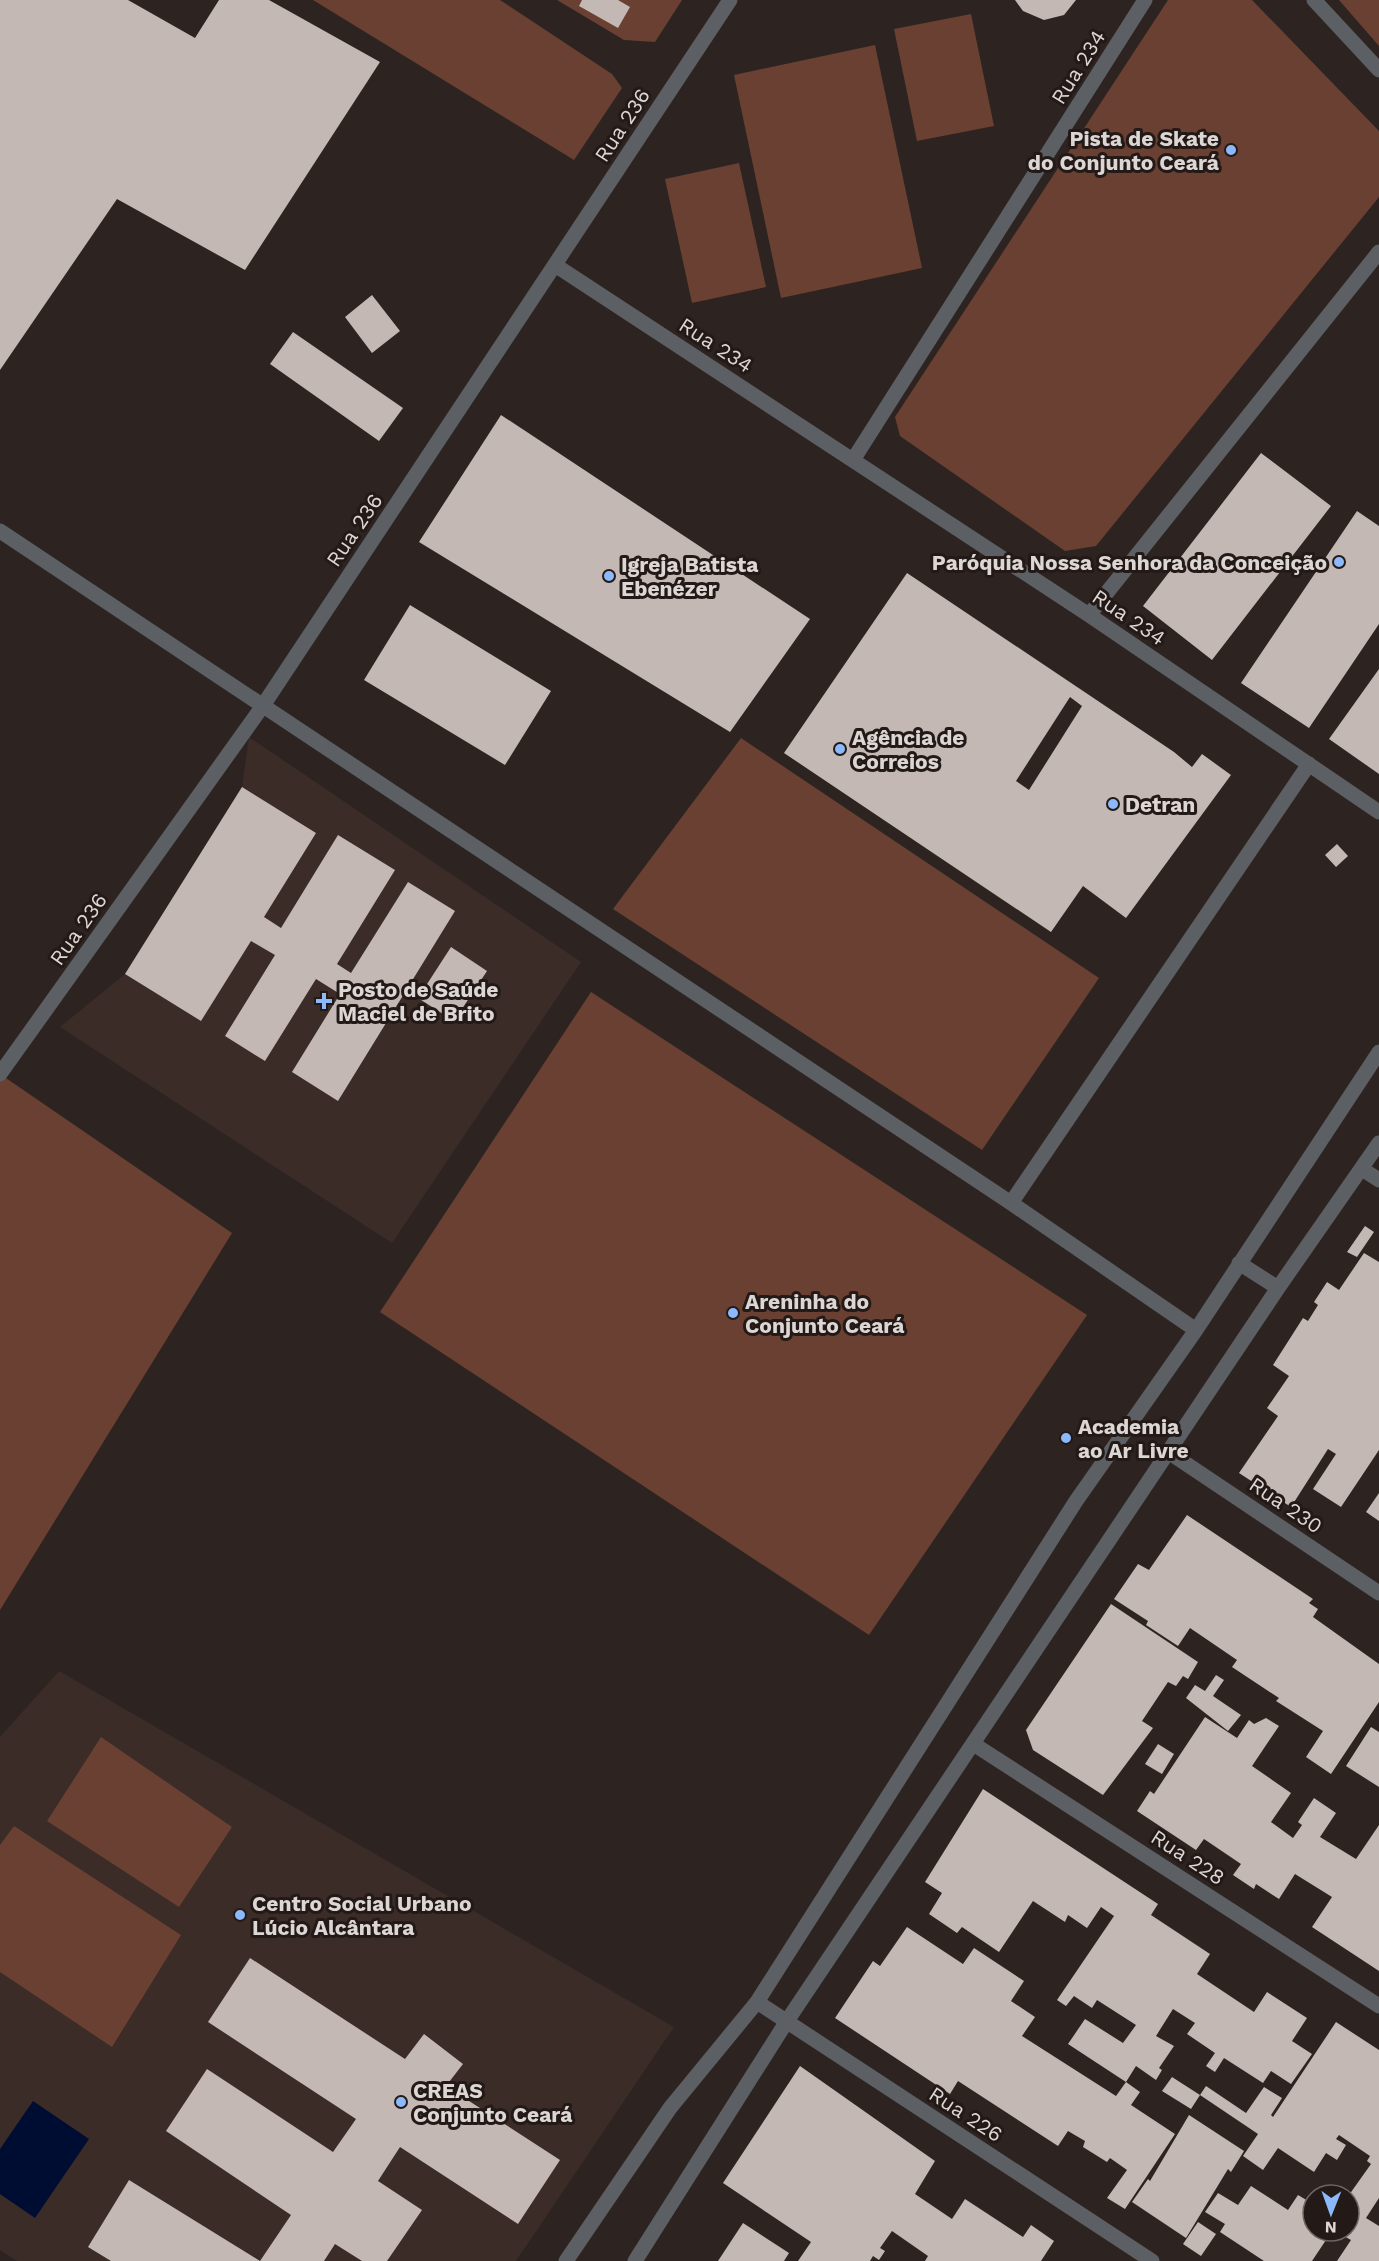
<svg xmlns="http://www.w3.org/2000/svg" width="1379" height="2261" font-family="'Work Sans',sans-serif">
<rect width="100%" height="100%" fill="#2d2421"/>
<path fill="#3b2c27" d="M 249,737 L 581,962 L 392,1243 L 60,1027 L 125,974 L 242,787 Z
M 59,1671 L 674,2027 L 516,2261 L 17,2261 L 0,2250 L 0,1737 Z"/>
<path fill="#694031" d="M 313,0 L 500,0 L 612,74 L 622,88 L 574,160 Z
M 557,0 L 682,0 L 655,42 L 624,40 Z
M 1168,0 L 1252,0 L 1379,131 L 1379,197 L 1096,546 L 1065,551 L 900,436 L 895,417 Z
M 1339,0 L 1379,0 L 1379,46 Z
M 971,14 L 994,126 L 917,141 L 894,29 Z
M 875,45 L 922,268 L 781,298 L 734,75 Z
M 739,163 L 766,287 L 692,303 L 665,179 Z
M 741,738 L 1099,978 L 982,1150 L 613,909 Z
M 591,992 L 1087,1315 L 869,1635 L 380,1312 Z
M 0,1074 L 232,1233 L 0,1610 Z
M 101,1737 L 232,1827 L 179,1907 L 47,1821 Z
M 14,1826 L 181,1935 L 112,2047 L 0,1972 L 0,1845 Z"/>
<path fill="#000d33" d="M 33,2101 L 89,2139 L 35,2218 L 0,2194 L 0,2149 Z"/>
<path fill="#c3b8b3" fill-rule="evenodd" d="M 0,0 L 128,0 L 195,38 L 219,0 L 269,0 L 380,62 L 245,270 L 117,199 L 0,370 Z
M 582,0 L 618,0 L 630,7 L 618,28 L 579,6 Z
M 1015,0 L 1076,0 L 1064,15 L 1044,20 L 1023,11 Z
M 372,295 L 400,331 L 372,353 L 345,317 Z
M 293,332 L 403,408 L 379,441 L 270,364 Z
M 501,415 L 810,619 L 730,732 L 419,542 Z
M 1261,453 L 1331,506 L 1212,660 L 1143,606 Z
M 1357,511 L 1379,526 L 1379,624 L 1309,728 L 1241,683 Z
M 907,573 L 1174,752 L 1192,767 L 1202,754 L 1231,775 L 1126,918 L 1083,886 L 1051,932 L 784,753 ZM 1070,697 L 1082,706 L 1029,790 L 1016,781 Z
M 410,605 L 551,691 L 505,765 L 364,680 Z
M 1379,669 L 1379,774 L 1329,739 Z
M 242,787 L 316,833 L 264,917 L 281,928 L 338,835 L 395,870 L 337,964 L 351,973 L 408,882 L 455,911 L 338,1101 L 292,1072 L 340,994 L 316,979 L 265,1061 L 225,1036 L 275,955 L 251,941 L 201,1021 L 125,974 Z
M 1337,844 L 1348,856 L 1336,867 L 1325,855 Z
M 451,947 L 487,971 L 454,1021 L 418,998 Z
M 1365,1226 L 1374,1232 L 1357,1257 L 1347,1252 Z
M 1364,1253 L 1379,1262 L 1379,1450 L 1341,1507 L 1313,1489 L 1336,1454 L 1328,1449 L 1291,1507 L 1239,1473 L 1278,1416 L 1267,1408 L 1289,1376 L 1273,1365 L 1303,1318 L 1308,1321 L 1318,1305 L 1314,1302 L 1327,1282 L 1339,1290 Z
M 1379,1493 L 1379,1521 L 1366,1512 Z
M 1187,1515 L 1313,1599 L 1309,1603 L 1318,1609 L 1313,1617 L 1379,1664 L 1379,1702 L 1331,1774 L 1306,1757 L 1323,1731 L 1276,1701 L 1279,1698 L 1232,1667 L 1237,1660 L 1190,1628 L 1178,1646 L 1146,1625 L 1148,1621 L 1114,1599 L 1138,1564 L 1149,1570 Z
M 1111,1604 L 1198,1662 L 1188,1679 L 1183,1676 L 1176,1686 L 1168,1682 L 1142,1721 L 1153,1728 L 1103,1795 L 1033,1750 L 1026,1730 Z
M 1216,1675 L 1224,1680 L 1213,1696 L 1241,1715 L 1228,1731 L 1186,1698 L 1195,1685 L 1205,1691 Z
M 1205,1717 L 1237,1738 L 1249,1720 L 1254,1724 L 1266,1718 L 1279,1726 L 1252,1766 L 1291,1793 L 1271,1822 L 1293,1838 L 1302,1825 L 1298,1822 L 1314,1798 L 1336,1813 L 1320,1837 L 1356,1859 L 1379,1825 L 1379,1971 L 1312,1927 L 1332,1897 L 1295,1874 L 1279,1899 L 1256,1884 L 1254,1889 L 1233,1875 L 1241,1864 L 1204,1839 L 1196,1850 L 1137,1811 L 1150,1791 L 1154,1794 Z
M 1371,1727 L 1379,1732 L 1379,1787 L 1346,1766 Z
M 1158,1744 L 1174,1754 L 1162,1774 L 1145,1764 Z
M 983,1789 L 1158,1904 L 1151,1915 L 1210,1954 L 1197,1974 L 1254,2012 L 1267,1992 L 1307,2018 L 1292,2041 L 1312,2054 L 1291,2084 L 1271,2071 L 1263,2083 L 1224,2058 L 1215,2072 L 1206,2066 L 1215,2053 L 1187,2034 L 1195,2023 L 1173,2009 L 1156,2036 L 1174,2046 L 1159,2068 L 1162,2070 L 1156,2080 L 1136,2066 L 1126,2082 L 1140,2092 L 1131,2105 L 1175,2134 L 1125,2209 L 1107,2198 L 1127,2170 L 1110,2158 L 1107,2162 L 1083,2147 L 1085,2141 L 1068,2131 L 1058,2146 L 958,2081 L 950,2094 L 835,2018 L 873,1961 L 880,1966 L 907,1927 L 963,1964 L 974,1948 L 1024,1981 L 1011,2001 L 1035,2017 L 1022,2036 L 1116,2096 L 1126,2082 L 1068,2044 L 1085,2019 L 1123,2043 L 1136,2025 L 1097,2000 L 1092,2008 L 1074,1996 L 1066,2006 L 1057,2000 L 1114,1916 L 1101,1907 L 1087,1928 L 1068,1915 L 1065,1922 L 1033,1901 L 999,1952 L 962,1927 L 957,1933 L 929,1914 L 942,1893 L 925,1882 Z
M 250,1958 L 405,2059 L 424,2034 L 463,2064 L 446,2086 L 560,2160 L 518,2224 L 400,2147 L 378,2181 L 422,2210 L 387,2261 L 362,2261 L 335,2244 L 324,2261 L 111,2261 L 88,2247 L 129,2180 L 260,2261 L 291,2215 L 166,2131 L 207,2069 L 333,2152 L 356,2119 L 208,2022 Z
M 1336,2022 L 1379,2050 L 1379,2198 L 1366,2218 L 1379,2226 L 1379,2261 L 1337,2261 L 1351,2240 L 1335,2231 L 1349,2231 L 1349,2209 L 1355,2199 L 1349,2195 L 1371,2164 L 1367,2161 L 1370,2156 L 1339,2135 L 1336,2139 L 1346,2145 L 1337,2160 L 1326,2153 L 1314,2172 L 1278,2148 L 1263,2170 L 1243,2156 L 1258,2134 L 1200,2095 L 1206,2086 L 1246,2113 L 1264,2087 L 1282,2098 L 1271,2115 L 1273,2117 Z
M 800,2066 L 935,2161 L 915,2194 L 952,2219 L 965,2199 L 1023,2237 L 1031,2225 L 1054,2241 L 1041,2261 L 925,2261 L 928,2256 L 892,2231 L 880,2248 L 885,2251 L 879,2260 L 873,2256 L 870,2261 L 798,2261 L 811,2242 L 723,2183 Z
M 1172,2077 L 1200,2095 L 1191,2109 L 1162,2091 Z
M 1189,2115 L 1244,2151 L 1231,2172 L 1228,2169 L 1186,2238 L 1132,2202 L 1148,2179 L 1150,2181 Z
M 1251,2186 L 1288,2210 L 1298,2195 L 1313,2204 L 1313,2231 L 1332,2231 L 1312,2261 L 1264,2261 L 1220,2232 L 1225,2224 L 1205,2212 L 1218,2193 L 1238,2205 Z
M 1198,2222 L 1216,2234 L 1201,2256 L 1183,2244 Z
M 743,2223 L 789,2253 L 784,2261 L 718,2261 Z"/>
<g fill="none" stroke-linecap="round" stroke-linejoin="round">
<path stroke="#5c5f63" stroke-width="15" d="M 1314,0 L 1379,70
M 555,265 L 1089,615 L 1379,812
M 853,460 L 1145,0
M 0,531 L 1011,1203 L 1196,1330
M 1089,615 L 1379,252
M 0,1074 L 262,707 L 730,0
M 1362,1169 L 1379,1180
M 1011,1203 L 1309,764
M 1239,1263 L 1278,1288
M 1170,1453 L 1379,1593
M 975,1745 L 1379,2006
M 757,2002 L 1152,2261
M 566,2261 L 670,2108 L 757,2002 L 1076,1501 L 1196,1330 L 1379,1052
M 635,2261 L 787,2021 L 1278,1288 L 1379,1143"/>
</g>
<g fill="#8bb9fc" stroke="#231a17" stroke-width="2">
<circle cx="1231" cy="150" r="6"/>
<circle cx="1339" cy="562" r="6"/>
<circle cx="609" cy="576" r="6"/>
<circle cx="840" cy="749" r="6"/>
<circle cx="1113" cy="804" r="6"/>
<path d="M321 992h6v6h6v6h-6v6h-6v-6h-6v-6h6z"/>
<circle cx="733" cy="1313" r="6"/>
<circle cx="1066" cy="1438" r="6"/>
<circle cx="240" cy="1915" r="6"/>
<circle cx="401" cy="2102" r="6"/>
</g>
<g text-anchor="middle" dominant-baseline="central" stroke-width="6" stroke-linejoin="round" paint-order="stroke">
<g font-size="21" fill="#dcd6d4" stroke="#231a17">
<text transform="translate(1078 67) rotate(-58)">Rua 234</text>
<text transform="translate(622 125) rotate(-57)">Rua 236</text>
<text transform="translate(716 345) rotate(33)">Rua 234</text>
<text transform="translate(354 530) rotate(-56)">Rua 236</text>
<text transform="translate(1129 617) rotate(34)">Rua 234</text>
<text transform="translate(78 929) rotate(-55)">Rua 236</text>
<text transform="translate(1286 1505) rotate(34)">Rua 230</text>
<text transform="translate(1188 1857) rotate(33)">Rua 228</text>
<text transform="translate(966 2114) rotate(33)">Rua 226</text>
</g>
<g font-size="21" font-weight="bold" fill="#dcd6d4" stroke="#231a17" text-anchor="start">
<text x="1219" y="138" text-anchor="end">Pista de Skate<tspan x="1219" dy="24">do Conjunto Ceará</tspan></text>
<text x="1327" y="562" text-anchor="end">Paróquia Nossa Senhora da Conceição</text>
<text x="621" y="564">Igreja Batista<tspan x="621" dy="24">Ebenézer</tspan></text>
<text x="852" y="737">Agência de<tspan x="852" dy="24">Correios</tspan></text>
<text x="1125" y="804">Detran</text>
<text x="338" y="989">Posto de Saúde<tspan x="338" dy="24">Maciel de Brito</tspan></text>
<text x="745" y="1301">Areninha do<tspan x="745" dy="24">Conjunto Ceará</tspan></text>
<text x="1078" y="1426">Academia<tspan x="1078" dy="24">ao Ar Livre</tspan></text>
<text x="252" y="1903">Centro Social Urbano<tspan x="252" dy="24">Lúcio Alcântara</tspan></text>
<text x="413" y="2090">CREAS<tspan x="413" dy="24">Conjunto Ceará</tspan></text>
</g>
</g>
<g transform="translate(1331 2213) rotate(181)"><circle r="28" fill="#231a17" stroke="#6d6563" stroke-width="1.5"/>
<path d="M0-4.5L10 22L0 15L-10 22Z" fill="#8bb9fc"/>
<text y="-9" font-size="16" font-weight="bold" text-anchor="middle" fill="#dcd6d4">N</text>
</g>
</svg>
